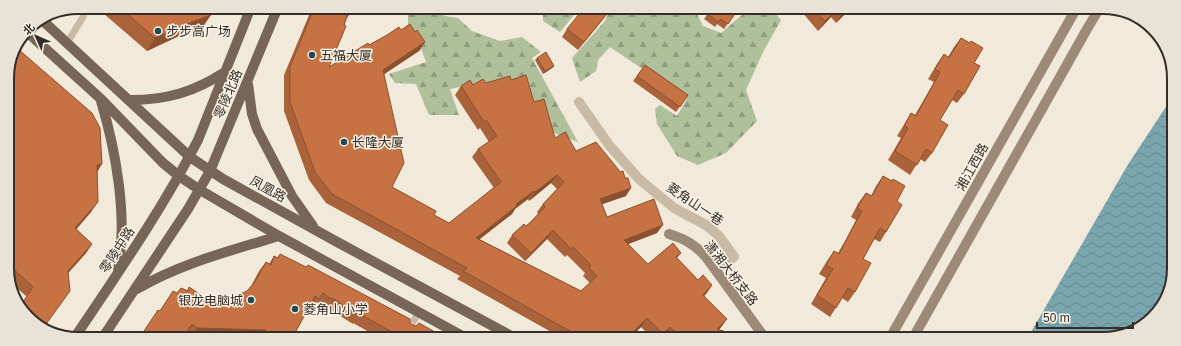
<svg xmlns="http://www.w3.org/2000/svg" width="1181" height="346" font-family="Helvetica,'Noto Sans SC',sans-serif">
<defs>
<pattern id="forest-firs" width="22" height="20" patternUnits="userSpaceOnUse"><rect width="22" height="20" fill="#afc09a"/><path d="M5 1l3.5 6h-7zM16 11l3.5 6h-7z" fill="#8f9c7e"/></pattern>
<pattern id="water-waves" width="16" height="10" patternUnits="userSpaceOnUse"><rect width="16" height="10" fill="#79a6ae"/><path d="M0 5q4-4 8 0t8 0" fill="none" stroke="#64888e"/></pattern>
</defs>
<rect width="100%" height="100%" fill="#f1e9d9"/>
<path fill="url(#forest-firs)" d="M 405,8 L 436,8 L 445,16 L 458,18 L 472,31 L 500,41 L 522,37 L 541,52 L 532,58 L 578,142 L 551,132 L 530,102 L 524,80 L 480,83 L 450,89 L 459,115 L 429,115 L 416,84 L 395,83 L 389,74 L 426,62 L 422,51 L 408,30 L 408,15 Z
M 543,8 L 580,8 L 560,32 L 543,21 Z
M 610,8 L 696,8 L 695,10 L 703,26 L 721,33 L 749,9 L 772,9 L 781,20 L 763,52 L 746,90 L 757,121 L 726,153 L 698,165 L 677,156 L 657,124 L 655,109 L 660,105 L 677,116 L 687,99 L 610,47 L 598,60 L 596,71 L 580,82 L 572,58 L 605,21 Z"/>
<path fill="#afc09a" d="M 336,333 L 350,335 L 355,337 L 323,337 Z"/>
<path fill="url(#water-waves)" d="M 1173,96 L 1172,286 L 1150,322 L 1108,339 L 1027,339 L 1127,166 Z"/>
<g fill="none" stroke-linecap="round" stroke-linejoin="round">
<path stroke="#c9baa6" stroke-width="7" d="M 67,43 L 83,17 L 85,7
M 408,330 L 419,312"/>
<path stroke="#c9baa6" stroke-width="10" d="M 579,102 L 609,145 L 639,179 L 674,208 L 706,225 L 719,236 L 734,257 L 716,269"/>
<path stroke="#9d8977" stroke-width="10" d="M 669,234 C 685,239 694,244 706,257 L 765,338
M 890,338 L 1076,9
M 913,338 L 1087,29 L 1099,9"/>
<path stroke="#776658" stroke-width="10" d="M 41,19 L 190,157 L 223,179 L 339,243 L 515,338
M 26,31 L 101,99 L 163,163 L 179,176 L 200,190 L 279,236 L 466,338
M 248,84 L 252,114 L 257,129 L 292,196 L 313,226
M 130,100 C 167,100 194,92 225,72
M 101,101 C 116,151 128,218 118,269
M 137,289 C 181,263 230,251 279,236
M 75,337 C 118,273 163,208 198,140 L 251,7
M 103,337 L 188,209 L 210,171 L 278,7"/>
</g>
<path fill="#aa623a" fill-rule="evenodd" d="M 96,7 L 214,7 L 202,28 L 183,34 L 147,51 Z
M 312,8 L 353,8 L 347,18 L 329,67 L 369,45 L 401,30 L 415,32 L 425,42 L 419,51 L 384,74 L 392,187 L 434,215 L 449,223 L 494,188 L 472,157 L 478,149 L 489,142 L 480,128 L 478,130 L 455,95 L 461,86 L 511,80 L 534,102 L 555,138 L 576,151 L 626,196 L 602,204 L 607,217 L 657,233 L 628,244 L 648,264 L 681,253 L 677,258 L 698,280 L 712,285 L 704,296 L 727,319 L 719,330 L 745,338 L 667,338 L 665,335 L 662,338 L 652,338 L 641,327 L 632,335 L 635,338 L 562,338 L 457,279 L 460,276 L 326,203 L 309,180 L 284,111 L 284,75 ZM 551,183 L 557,189 L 543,204 L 537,212 L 538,214 L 526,226 L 512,235 L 507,243 L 525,261 L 547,239 L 565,257 L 567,255 L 585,273 L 583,276 L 590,283 L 581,291 L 479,239 L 512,214 L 515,209 L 528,199 L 529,201 Z
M 354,8 L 381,8 L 372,13 L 370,10 L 366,13 L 363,9 L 357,13 Z
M 712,8 L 739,8 L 724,29 L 717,24 L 715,27 L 704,19 Z
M 803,9 L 850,9 L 836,23 L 831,17 L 818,31 L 801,11 Z
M 609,11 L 578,50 L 562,37 L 567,29 Z
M 961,38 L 974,63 L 964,94 L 957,103 L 952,100 L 940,120 L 932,153 L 925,162 L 920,159 L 910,175 L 888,160 L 901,138 L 897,136 L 905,123 L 911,113 L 915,115 L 934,82 L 928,79 L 937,64 L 944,54 L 948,57 L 954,47 Z
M 537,58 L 554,66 L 552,68 L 543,74 L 535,60 Z
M 645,65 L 688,95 L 676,112 L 633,81 Z
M 7,73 L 97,171 L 91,212 L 76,229 L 92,244 L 86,253 L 68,273 L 26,296 L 8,280 Z
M 883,176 L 897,201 L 886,232 L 880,242 L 874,239 L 863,259 L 855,292 L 848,302 L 842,298 L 830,317 L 811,304 L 826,278 L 819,274 L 827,261 L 834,251 L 838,253 L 845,241 L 856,220 L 851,217 L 859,202 L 866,193 L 871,196 L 876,186 Z
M 280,254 L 410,323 L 412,325 L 444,337 L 378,337 L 353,323 L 353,324 L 326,307 L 325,308 L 317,302 L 313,308 L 310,306 L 296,331 L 292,337 L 191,337 L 160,311 L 177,293 L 187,291 L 189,287 L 208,300 L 210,296 L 217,299 L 225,301 L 247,291 L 251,286 L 259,271 L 266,262 L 269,264 L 274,256 L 278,258 Z"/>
<path fill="#8b502f" d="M 349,8 L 352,9 L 347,18 Z
M 361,8 L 364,8 L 357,13 Z
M 370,8 L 372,8 L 370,10 L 366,13 Z
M 376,8 L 381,8 L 372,13 Z
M 837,9 L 831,17 L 818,31 L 825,21 Z
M 847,9 L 850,9 L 836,23 L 843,13 Z
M 609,11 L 604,18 L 578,50 L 584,42 Z
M 211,15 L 202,28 L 183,34 L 147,51 L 155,38 L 192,22 Z
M 425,42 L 419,51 L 377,79 L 383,70 Z
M 554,66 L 552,68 L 543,74 L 545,71 Z
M 102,164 L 96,174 L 97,165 Z
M 557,175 L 551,183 L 529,201 L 535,192 Z
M 631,188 L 626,196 L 594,207 L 600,199 Z
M 534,191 L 528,199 L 515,209 L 512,214 L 471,246 L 476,238 L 516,204 Z
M 98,202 L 91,212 L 69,238 L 75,228 Z
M 663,225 L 657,233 L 618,248 L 624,240 Z
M 553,230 L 547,239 L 525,261 L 531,253 Z
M 92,244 L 86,253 L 61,281 L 68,271 Z
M 712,285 L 707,293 L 697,303 L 703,295 Z
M 647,318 L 641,327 L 630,338 L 631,334 Z
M 727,319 L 721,327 L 711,337 L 717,329 Z
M 670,327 L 665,335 L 662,338 L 660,338 L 663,334 Z
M 197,328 L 266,330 L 261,337 L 191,337 Z
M 296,331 L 292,337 L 286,337 Z"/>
<path fill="#c67243" stroke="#8b502f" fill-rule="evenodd" d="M 119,7 L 214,7 L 211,15 L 192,22 L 155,38 Z
M 314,8 L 353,8 L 352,9 L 349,8 L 344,25 L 346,26 L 329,67 L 368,43 L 369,45 L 387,35 L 399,27 L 401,30 L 410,24 L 415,32 L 417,30 L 425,42 L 383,70 L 404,163 L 392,187 L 436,211 L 434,215 L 449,223 L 501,182 L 478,149 L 497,136 L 486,120 L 484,122 L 461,86 L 470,80 L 473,85 L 483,79 L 486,83 L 510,76 L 511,80 L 526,75 L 534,102 L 544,99 L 555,138 L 565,132 L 576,151 L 596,142 L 618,169 L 620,172 L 623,171 L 625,178 L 628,178 L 631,188 L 600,199 L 607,217 L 654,199 L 663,225 L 624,240 L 648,264 L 673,243 L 681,253 L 676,257 L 698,280 L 703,275 L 712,285 L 703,295 L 727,319 L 717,329 L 745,338 L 682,338 L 670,327 L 663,334 L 647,318 L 631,334 L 635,338 L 584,338 L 566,329 L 463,271 L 467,268 L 332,194 L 315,172 L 290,102 L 290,67 ZM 557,175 L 564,182 L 543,204 L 545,207 L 530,223 L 526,226 L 524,224 L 512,235 L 531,253 L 553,230 L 571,249 L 573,247 L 591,265 L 589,268 L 597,276 L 581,291 L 476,238 L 517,206 L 516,204 L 534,191 L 535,192 Z
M 584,8 L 606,8 L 609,11 L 584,42 L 567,29 Z
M 712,8 L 739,8 L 728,24 L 721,19 L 718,22 L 708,14 Z
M 813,9 L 837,9 L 825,21 Z
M 838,9 L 847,9 L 843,13 Z
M 961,38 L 970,43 L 971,41 L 983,48 L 974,63 L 980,66 L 964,94 L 958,90 L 940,120 L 948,125 L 932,153 L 926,149 L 917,165 L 895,151 L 908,128 L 904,126 L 911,113 L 916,116 L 940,72 L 935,69 L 944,54 L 949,58 Z
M 18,49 L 92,113 L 100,128 L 102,164 L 97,165 L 98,202 L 75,228 L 92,244 L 68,271 L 70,291 L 44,327 L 28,318 L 21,305 L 33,287 L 8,264 L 7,73 Z
M 546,52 L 554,66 L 545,71 L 537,58 Z
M 645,65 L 688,95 L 680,107 L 637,76 Z
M 883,176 L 892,181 L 893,179 L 905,186 L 897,201 L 902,205 L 886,232 L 880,228 L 863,259 L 871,263 L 855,292 L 848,288 L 836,308 L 817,295 L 833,269 L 826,265 L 834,251 L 839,254 L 851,231 L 862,211 L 857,208 L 866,193 L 872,196 Z
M 280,254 L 306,267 L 308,265 L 410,319 L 410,323 L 412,325 L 416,326 L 419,323 L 444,337 L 395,337 L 391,335 L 392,332 L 360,314 L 359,315 L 332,298 L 331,299 L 323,293 L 319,299 L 315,296 L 296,331 L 286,337 L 254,337 L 266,330 L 197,328 L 192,324 L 184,337 L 140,337 L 158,310 L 160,311 L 173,291 L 177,293 L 181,288 L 188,291 L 189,287 L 208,300 L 210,296 L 217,299 L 225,301 L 247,291 L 255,282 L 266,262 L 271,265 L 274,256 L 278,258 Z"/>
<g fill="#1c4c56" stroke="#f9f2e6" stroke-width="1.5">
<circle cx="158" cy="31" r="4"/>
<circle cx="312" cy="55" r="4"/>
<circle cx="344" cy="142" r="4"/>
<circle cx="251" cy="300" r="4"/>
<circle cx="295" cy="309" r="4"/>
</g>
<g text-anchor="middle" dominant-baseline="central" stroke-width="3" stroke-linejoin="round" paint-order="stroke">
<g font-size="13" fill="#352d27" stroke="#f9f2e6" text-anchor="start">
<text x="166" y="31">步步高广场</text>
<text x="320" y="55">五福大厦</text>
<text x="352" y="142">长隆大厦</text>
<text x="243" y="300" text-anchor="end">银龙电脑城</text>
<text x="303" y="309">菱角山小学</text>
</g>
<g font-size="13" fill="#352d27" stroke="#f9f2e6">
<text transform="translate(228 94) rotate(-67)">零陵北路</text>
<text transform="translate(972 167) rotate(-61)">湘江西路</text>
<text transform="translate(268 189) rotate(29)">凤凰路</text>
<text transform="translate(695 204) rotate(34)">菱角山一巷</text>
<text transform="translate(117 250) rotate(-57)">零陵中路</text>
<text transform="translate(731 273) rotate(52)">潇湘大桥支路</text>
</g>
</g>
<path d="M0 0H1181V346H0ZM78 14H1103A64 64 0 0 1 1167 78V268A64 64 0 0 1 1103 332H78A64 64 0 0 1 14 268V78A64 64 0 0 1 78 14Z" fill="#e9e2d7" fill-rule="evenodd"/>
<path fill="none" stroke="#352d27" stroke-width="2" d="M78 14H1103A64 64 0 0 1 1167 78V268A64 64 0 0 1 1103 332H78A64 64 0 0 1 14 268V78A64 64 0 0 1 78 14Z"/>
<g transform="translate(36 36) rotate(315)" stroke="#f9f2e6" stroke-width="3" paint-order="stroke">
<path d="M0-3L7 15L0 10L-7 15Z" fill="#352d27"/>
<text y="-6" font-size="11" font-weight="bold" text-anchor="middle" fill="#352d27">北</text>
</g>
<path d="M1037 322v6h96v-6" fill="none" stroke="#352d27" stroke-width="2"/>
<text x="1043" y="322" font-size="12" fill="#352d27" stroke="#f9f2e6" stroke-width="3" paint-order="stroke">50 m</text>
</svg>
